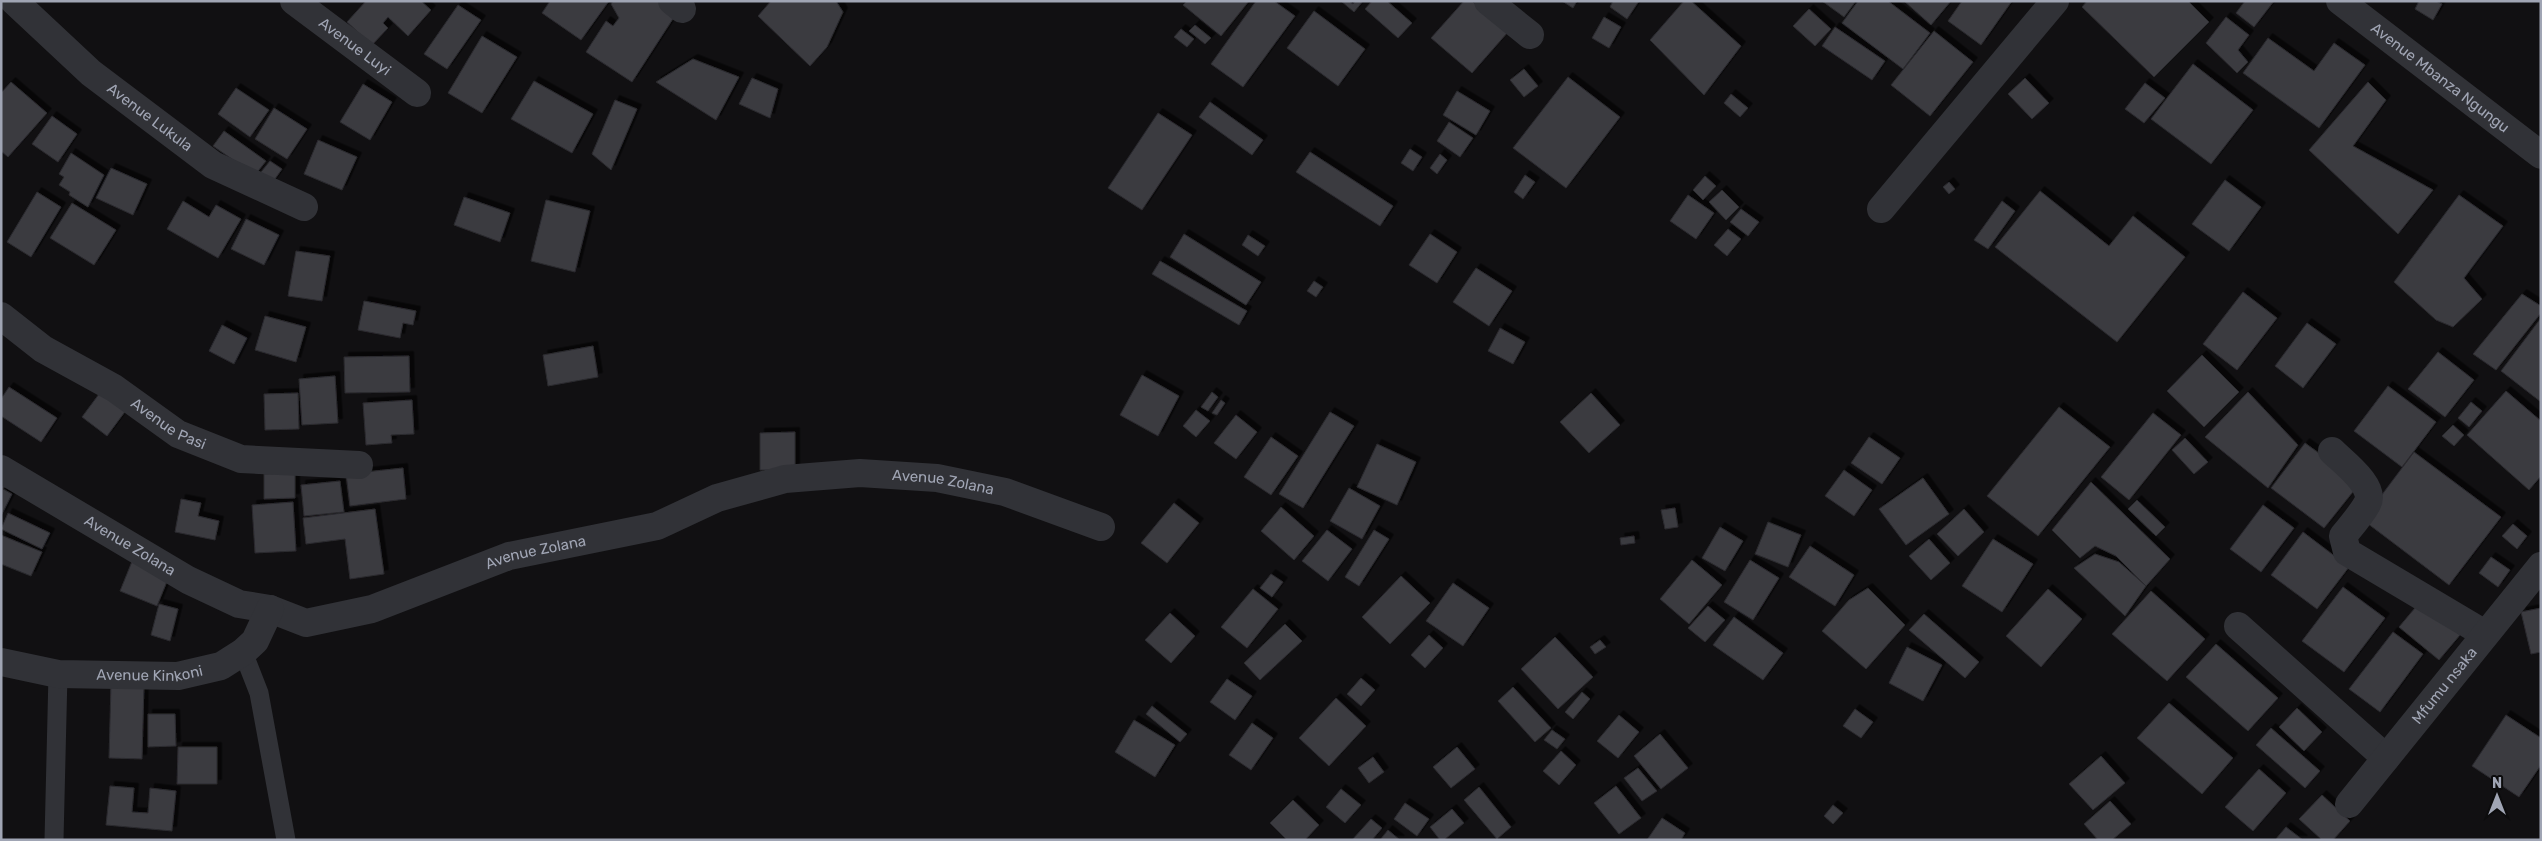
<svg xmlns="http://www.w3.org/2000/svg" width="2542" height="841" font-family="Rubik,sans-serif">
<defs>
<filter id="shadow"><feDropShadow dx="4.5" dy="-4.5" stdDeviation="0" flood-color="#0009"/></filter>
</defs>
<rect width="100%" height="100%" fill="#111012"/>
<path fill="#3a3a40" stroke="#2b2a2e" filter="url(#shadow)" d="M 366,1 L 421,1 L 431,10 L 408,36 L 388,17 L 383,23 L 388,28 L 372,45 L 347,22 Z
M 550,1 L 609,1 L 581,40 L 542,13 Z
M 613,1 L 663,1 L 678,11 L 632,82 L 586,52 L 606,21 L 613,26 L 619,18 L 611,4 Z
M 771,1 L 836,1 L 843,12 L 827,47 L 810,66 L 758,16 Z
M 1187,1 L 1249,1 L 1221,36 L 1183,5 Z
M 1256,1 L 1274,1 L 1295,16 L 1243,87 L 1211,64 Z
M 1341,1 L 1349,1 L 1353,4 L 1355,1 L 1363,1 L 1354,12 Z
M 1372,1 L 1387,1 L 1412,23 L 1398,38 L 1365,9 Z
M 1464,1 L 1472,1 L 1508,32 L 1472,73 L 1431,38 Z
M 1562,1 L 1577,1 L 1573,8 Z
M 1613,1 L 1639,1 L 1627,19 L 1610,7 Z
M 1684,1 L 1691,1 L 1741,46 L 1704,95 L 1650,40 Z
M 1822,1 L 1856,1 L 1844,17 Z
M 1858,1 L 1888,1 L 1930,33 L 1903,69 L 1842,23 Z
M 1904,1 L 1951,1 L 1931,25 Z
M 1962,1 L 2012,1 L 1981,45 L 1948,21 Z
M 2087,1 L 2188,1 L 2209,22 L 2154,77 L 2082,7 Z
M 2245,1 L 2274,1 L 2254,27 L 2236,13 Z
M 2419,1 L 2436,1 L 2442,4 L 2433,20 L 2415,9 Z
M 458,5 L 481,20 L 447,69 L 424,54 Z
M 1809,9 L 1831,29 L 1815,46 L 1793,26 Z
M 1314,11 L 1365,49 L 1338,86 L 1287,48 Z
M 1604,17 L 1621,27 L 1609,48 L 1592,38 Z
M 2226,17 L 2249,35 L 2238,50 L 2248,62 L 2237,73 L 2206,43 Z
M 1195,25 L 1211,38 L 1205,44 L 1189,31 Z
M 1835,27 L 1885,61 L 1872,80 L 1822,46 Z
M 1181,29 L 1194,39 L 1187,47 L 1174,37 Z
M 1934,31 L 1973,62 L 1930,116 L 1891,85 Z
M 482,36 L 517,57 L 482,113 L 448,93 Z
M 2268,38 L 2314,71 L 2334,43 L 2365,65 L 2319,128 L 2243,73 Z
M 693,59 L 739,77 L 716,120 L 656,82 Z
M 2193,64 L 2253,110 L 2211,164 L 2151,119 Z
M 1524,69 L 1538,86 L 1524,97 L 1510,80 Z
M 1568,77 L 1620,117 L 1566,188 L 1513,148 Z
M 752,78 L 778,89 L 770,118 L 739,104 Z
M 2025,78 L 2049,103 L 2032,119 L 2008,94 Z
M 534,81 L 593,114 L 572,153 L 511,119 Z
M 11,82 L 47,113 L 8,157 L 1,151 L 1,93 Z
M 2368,82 L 2386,100 L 2353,146 L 2433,190 L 2398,234 L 2309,150 Z
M 2145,83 L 2165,98 L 2144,123 L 2125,109 Z
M 363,84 L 392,102 L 370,140 L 340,122 Z
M 236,88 L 269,110 L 250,137 L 218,114 Z
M 1457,91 L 1490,111 L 1476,135 L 1443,115 Z
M 1731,94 L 1748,108 L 1740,117 L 1724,103 Z
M 615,100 L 637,109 L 611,170 L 592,154 Z
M 1210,102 L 1263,140 L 1252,155 L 1199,117 Z
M 274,108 L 307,129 L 287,159 L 255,139 Z
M 1158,113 L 1192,135 L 1142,210 L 1108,188 Z
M 52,116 L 77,134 L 58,162 L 32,144 Z
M 1449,122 L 1473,138 L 1460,157 L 1437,141 Z
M 224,131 L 266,161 L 255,175 L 213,146 Z
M 318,140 L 357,157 L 342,190 L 304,174 Z
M 1410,149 L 1422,157 L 1413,171 L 1401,163 Z
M 1310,152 L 1393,206 L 1380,226 L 1296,172 Z
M 71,153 L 104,175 L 88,207 L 69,195 L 70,192 L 59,185 L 64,177 L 59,174 Z
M 1440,154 L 1447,160 L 1437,174 L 1430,168 Z
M 270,161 L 282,169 L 270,186 L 257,177 Z
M 111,168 L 147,184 L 133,215 L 96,198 Z
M 1525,175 L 1535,182 L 1523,199 L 1514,192 Z
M 1705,176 L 1716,186 L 1703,200 L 1693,190 Z
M 2225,180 L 2261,207 L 2229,251 L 2192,224 Z
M 1949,182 L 1955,189 L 1949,194 L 1943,187 Z
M 1722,190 L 1739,207 L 1726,220 L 1709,202 Z
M 2040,191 L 2109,246 L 2133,216 L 2185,257 L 2117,342 L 1995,247 Z
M 37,192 L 61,207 L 31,257 L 7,242 Z
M 1688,195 L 1714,213 L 1696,239 L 1670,221 Z
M 2459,195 L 2503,226 L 2464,278 L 2482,299 L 2453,327 L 2436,320 L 2394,282 Z
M 464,197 L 510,213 L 500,242 L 454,225 Z
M 546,200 L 590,211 L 575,272 L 531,261 Z
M 183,201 L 209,217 L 216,205 L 241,219 L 218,258 L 167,229 Z
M 2002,201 L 2015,211 L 1988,249 L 1974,240 Z
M 72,203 L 116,230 L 94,265 L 50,238 Z
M 1741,209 L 1759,222 L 1748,236 L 1730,222 Z
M 246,219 L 279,235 L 264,265 L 231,249 Z
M 1728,229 L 1741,239 L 1727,256 L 1714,245 Z
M 1184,234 L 1261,282 L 1246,305 L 1170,257 Z
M 1430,234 L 1457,252 L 1437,283 L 1409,265 Z
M 1248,235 L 1265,246 L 1258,256 L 1242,245 Z
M 296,251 L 330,256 L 322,301 L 288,296 Z
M 1160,261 L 1247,311 L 1239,325 L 1152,274 Z
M 1476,268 L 1512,291 L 1489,326 L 1453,302 Z
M 1314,281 L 1323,287 L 1316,297 L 1307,291 Z
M 2243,292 L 2277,318 L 2237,370 L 2203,344 Z
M 2522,294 L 2541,306 L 2541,313 L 2496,370 L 2473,354 Z
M 364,301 L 416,311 L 413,325 L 403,323 L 400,338 L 358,330 Z
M 265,316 L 306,327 L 296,362 L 255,350 Z
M 2541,318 L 2541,402 L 2501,371 Z
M 2307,323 L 2336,344 L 2303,388 L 2275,366 Z
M 222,325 L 247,338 L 234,364 L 209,351 Z
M 1500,328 L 1525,342 L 1513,364 L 1488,351 Z
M 593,346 L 598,377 L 548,386 L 543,355 Z
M 2438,352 L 2474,380 L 2445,417 L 2408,389 Z
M 2202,355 L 2239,392 L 2204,427 L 2167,391 Z
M 409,356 L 410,392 L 345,393 L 344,357 Z
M 1142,375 L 1179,396 L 1158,436 L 1120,415 Z
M 335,376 L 338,423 L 302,425 L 299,379 Z
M 2388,386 L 2436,422 L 2402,467 L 2354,431 Z
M 9,387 L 57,418 L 41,442 L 1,416 L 1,399 Z
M 102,390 L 127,409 L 107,436 L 82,417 Z
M 2506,391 L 2541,421 L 2541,476 L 2529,490 L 2467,435 Z
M 1212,392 L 1218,397 L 1208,411 L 1201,407 Z
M 2248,392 L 2298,445 L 2268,488 L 2205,437 Z
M 298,393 L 299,429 L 265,430 L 264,394 Z
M 1591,393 L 1620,425 L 1589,453 L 1560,422 Z
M 412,400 L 414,434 L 391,435 L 392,443 L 366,445 L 363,403 Z
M 1221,400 L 1225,403 L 1217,415 L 1212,413 Z
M 2471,402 L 2482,411 L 2469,427 L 2458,418 Z
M 2059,407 L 2110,447 L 2038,536 L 1987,496 Z
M 1196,410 L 1210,421 L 1196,437 L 1183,426 Z
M 1330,412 L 1354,426 L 1303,508 L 1279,494 Z
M 2153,413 L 2181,435 L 2129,500 L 2101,477 Z
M 1236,415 L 1257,432 L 1236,459 L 1214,443 Z
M 2453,425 L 2464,435 L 2454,446 L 2442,436 Z
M 795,432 L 795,470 L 760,470 L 760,433 Z
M 1271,437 L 1298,456 L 1271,495 L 1244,477 Z
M 1869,437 L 1900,458 L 1882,484 L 1851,463 Z
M 2185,438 L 2208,462 L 2194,474 L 2172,450 Z
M 2305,443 L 2360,483 L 2324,528 L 2271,488 Z
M 1377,444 L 1416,462 L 1397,505 L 1357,487 Z
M 2414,452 L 2501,517 L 2449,585 L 2363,520 Z
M 403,468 L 406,499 L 350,506 L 346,474 Z
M 1844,470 L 1872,490 L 1854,516 L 1825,496 Z
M 295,473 L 295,498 L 264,499 L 264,474 Z
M 1,478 L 8,481 L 3,489 L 12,494 L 1,516 Z
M 1923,478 L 1949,514 L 1906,545 L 1879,509 Z
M 340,481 L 344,512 L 304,516 L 301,485 Z
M 2091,482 L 2170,559 L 2146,586 L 2116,556 L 2095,546 L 2080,558 L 2052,530 Z
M 1349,488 L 1380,506 L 1362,539 L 1330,521 Z
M 181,499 L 201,503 L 198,516 L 219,521 L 215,540 L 175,532 Z
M 2137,500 L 2165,527 L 2156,536 L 2128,509 Z
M 293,502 L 296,551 L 255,553 L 252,505 Z
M 1174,503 L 1199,523 L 1167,563 L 1141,543 Z
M 2263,505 L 2294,528 L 2261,572 L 2230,549 Z
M 1281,507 L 1314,536 L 1294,560 L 1261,531 Z
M 1675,508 L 1678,527 L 1665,529 L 1661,510 Z
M 375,509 L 384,574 L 350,579 L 345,539 L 306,544 L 303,518 Z
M 1964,509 L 1984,532 L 1958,556 L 1937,534 Z
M 8,513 L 50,533 L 42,549 L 1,529 Z
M 1768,522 L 1801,535 L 1788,567 L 1755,554 Z
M 2513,524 L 2527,536 L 2517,549 L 2502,536 Z
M 1720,527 L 1743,541 L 1725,571 L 1702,558 Z
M 1327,530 L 1352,549 L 1328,581 L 1302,561 Z
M 1374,530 L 1389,539 L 1359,586 L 1345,577 Z
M 2303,532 L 2349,567 L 2317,609 L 2271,575 Z
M 1,535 L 42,552 L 31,576 L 1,564 Z
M 1634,536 L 1635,543 L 1621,545 L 1620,538 Z
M 1929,539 L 1950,563 L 1931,580 L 1909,556 Z
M 1993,539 L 2033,564 L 2002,612 L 1962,586 Z
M 1810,546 L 1854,575 L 1835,606 L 1789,577 Z
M 2095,554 L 2119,562 L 2146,586 L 2125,616 L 2074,568 Z
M 2491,557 L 2510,570 L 2498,587 L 2479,573 Z
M 133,559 L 170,574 L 157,606 L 120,591 Z
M 1692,560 L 1722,585 L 1689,624 L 1660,599 Z
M 1750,560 L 1779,578 L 1753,620 L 1724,602 Z
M 1271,574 L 1283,582 L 1272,597 L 1260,588 Z
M 1401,576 L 1430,603 L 1390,644 L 1362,617 Z
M 1453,583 L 1489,608 L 1463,646 L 1426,621 Z
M 2343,587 L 2385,618 L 2344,672 L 2302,641 Z
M 1868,588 L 1905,625 L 1866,669 L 1822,631 L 1849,600 Z
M 1253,589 L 1278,609 L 1247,648 L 1221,627 Z
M 2048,589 L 2082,619 L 2041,667 L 2006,636 Z
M 2151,591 L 2205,639 L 2167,681 L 2112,634 Z
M 2420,602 L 2460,635 L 2439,660 L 2399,627 Z
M 159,604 L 178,609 L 170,641 L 151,635 Z
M 1708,606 L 1725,620 L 1705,642 L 1688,628 Z
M 2541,608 L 2541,652 L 2531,654 L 2521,612 Z
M 1170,613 L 1195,636 L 1171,663 L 1145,640 Z
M 1924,614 L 1979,662 L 1965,678 L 1909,630 Z
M 1734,617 L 1783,653 L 1763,680 L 1713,645 Z
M 1285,624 L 1302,641 L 1260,680 L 1244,663 Z
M 2393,632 L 2423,654 L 2380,712 L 2349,689 Z
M 1429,635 L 1443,648 L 1425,668 L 1411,655 Z
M 1555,637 L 1593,677 L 1558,709 L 1521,669 Z
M 1600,640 L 1606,647 L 1595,654 L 1590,647 Z
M 2216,644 L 2278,698 L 2248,731 L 2186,677 Z
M 1907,647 L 1942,665 L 1923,701 L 1889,683 Z
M 1361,678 L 1375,690 L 1361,706 L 1347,694 Z
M 1227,679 L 1252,696 L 1235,720 L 1210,702 Z
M 111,683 L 144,684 L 142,759 L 109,758 Z
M 1513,687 L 1551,728 L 1535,742 L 1498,701 Z
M 1582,692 L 1590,699 L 1573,719 L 1565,712 Z
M 1336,698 L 1366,726 L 1329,766 L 1299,738 Z
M 2169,703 L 2233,758 L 2202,794 L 2137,738 Z
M 1152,706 L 1187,734 L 1180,742 L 1146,714 Z
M 2297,708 L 2322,732 L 2304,751 L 2279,727 Z
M 1855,709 L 1873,722 L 1861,738 L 1843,726 Z
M 148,714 L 175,714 L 176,746 L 148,747 Z
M 1619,715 L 1639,732 L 1618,758 L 1597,741 Z
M 2506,715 L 2541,738 L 2541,765 L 2519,797 L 2472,766 Z
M 1134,720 L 1175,745 L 1155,777 L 1115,752 Z
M 1252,723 L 1273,738 L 1251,770 L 1229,755 Z
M 2271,728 L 2320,771 L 2305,788 L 2256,745 Z
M 1552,730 L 1565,739 L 1557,749 L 1544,740 Z
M 1660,734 L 1688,768 L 1661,789 L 1634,756 Z
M 178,747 L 217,747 L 217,784 L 177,784 Z
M 1457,747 L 1475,769 L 1451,788 L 1433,767 Z
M 1561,751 L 1576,765 L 1559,785 L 1543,771 Z
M 2101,756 L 2125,783 L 2093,810 L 2069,784 Z
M 1373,757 L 1384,772 L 1369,783 L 1358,768 Z
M 1638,768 L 1657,791 L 1642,801 L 1624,778 Z
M 2259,769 L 2286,793 L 2253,831 L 2225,807 Z
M 110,786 L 134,788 L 132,812 L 148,813 L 150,788 L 176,791 L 172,831 L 106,825 Z
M 1616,786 L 1641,818 L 1619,834 L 1594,803 Z
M 1479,787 L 1511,827 L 1497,839 L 1464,800 Z
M 1341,789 L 1361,805 L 1345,823 L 1326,807 Z
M 2322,795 L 2350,821 L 2333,840 L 2322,840 L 2299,819 Z
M 1293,800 L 1319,825 L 1305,840 L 1287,840 L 1270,823 Z
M 2110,801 L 2131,824 L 2112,840 L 2098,840 L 2084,824 Z
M 1405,803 L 1429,819 L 1417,836 L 1394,819 Z
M 1833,805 L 1843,813 L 1833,824 L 1824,816 Z
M 1452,809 L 1464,823 L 1444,840 L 1440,840 L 1430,827 Z
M 1662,818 L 1685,833 L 1681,840 L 1647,840 Z
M 1371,819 L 1382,828 L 1372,840 L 1352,840 Z
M 2286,827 L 2303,840 L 2275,840 Z
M 1388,830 L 1400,840 L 1380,840 Z"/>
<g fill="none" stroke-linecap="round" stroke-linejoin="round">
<path stroke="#313237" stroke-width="19" d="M 243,652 L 259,693 L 286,840
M 54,840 L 58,674"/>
<g stroke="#313237" stroke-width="28">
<path id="s1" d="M 14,1 L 91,73 L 213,165 L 304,207"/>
<path id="s2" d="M 294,1 L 417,93"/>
<path d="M 672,1 L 682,9"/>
<path d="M 1488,1 L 1530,35"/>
<path id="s3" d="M 2340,1 L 2541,155"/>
<path d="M 1881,209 L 2055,1"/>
<path id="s4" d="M 1,316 L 43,349 L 114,388 L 178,434 L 241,459 L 359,465"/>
<path d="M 2332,451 C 2343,462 2377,487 2367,504 C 2361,515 2351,526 2343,536 L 2347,552 L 2485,634"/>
<path id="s5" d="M 1,469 L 188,580 L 239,604 L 270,609 L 306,623 L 372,609 L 509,556 L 657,526 L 717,498 L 785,479 L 860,473 L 937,478 L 1005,492 L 1101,527"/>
<path d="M 2238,626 L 2386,758"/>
<path id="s6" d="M 1,662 L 58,674 L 178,676 L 221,666 L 243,652 L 255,641 L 270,609"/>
<path id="s7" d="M 2349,804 L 2541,566"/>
</g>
</g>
<g text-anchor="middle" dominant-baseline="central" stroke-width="4" stroke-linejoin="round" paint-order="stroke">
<g font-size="15" fill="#a0a5b4" stroke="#0c0c0d">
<text stroke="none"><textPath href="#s2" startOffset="76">Avenue Luyi</textPath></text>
<text stroke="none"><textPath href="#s3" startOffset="126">Avenue Mbanza Ngungu</textPath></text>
<text stroke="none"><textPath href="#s1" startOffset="179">Avenue Lukula</textPath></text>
<text stroke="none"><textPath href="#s4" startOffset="200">Avenue Pasi</textPath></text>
<text stroke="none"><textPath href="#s5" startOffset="1005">Avenue Zolana</textPath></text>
<text stroke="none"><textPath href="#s5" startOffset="150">Avenue Zolana</textPath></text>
<text stroke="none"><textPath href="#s5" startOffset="585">Avenue Zolana</textPath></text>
<text stroke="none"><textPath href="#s6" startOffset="150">Avenue Kinkoni</textPath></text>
<text stroke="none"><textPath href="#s7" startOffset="152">Mfumu nsaka</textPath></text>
</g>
</g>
<rect width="2542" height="841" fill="none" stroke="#a0a5b4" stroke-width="5"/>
<g transform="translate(2497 796)" stroke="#0c0c0d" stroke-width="4" paint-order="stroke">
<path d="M0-4L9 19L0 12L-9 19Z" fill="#a0a5b4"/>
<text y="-8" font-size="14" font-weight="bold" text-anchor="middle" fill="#a0a5b4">N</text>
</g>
</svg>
